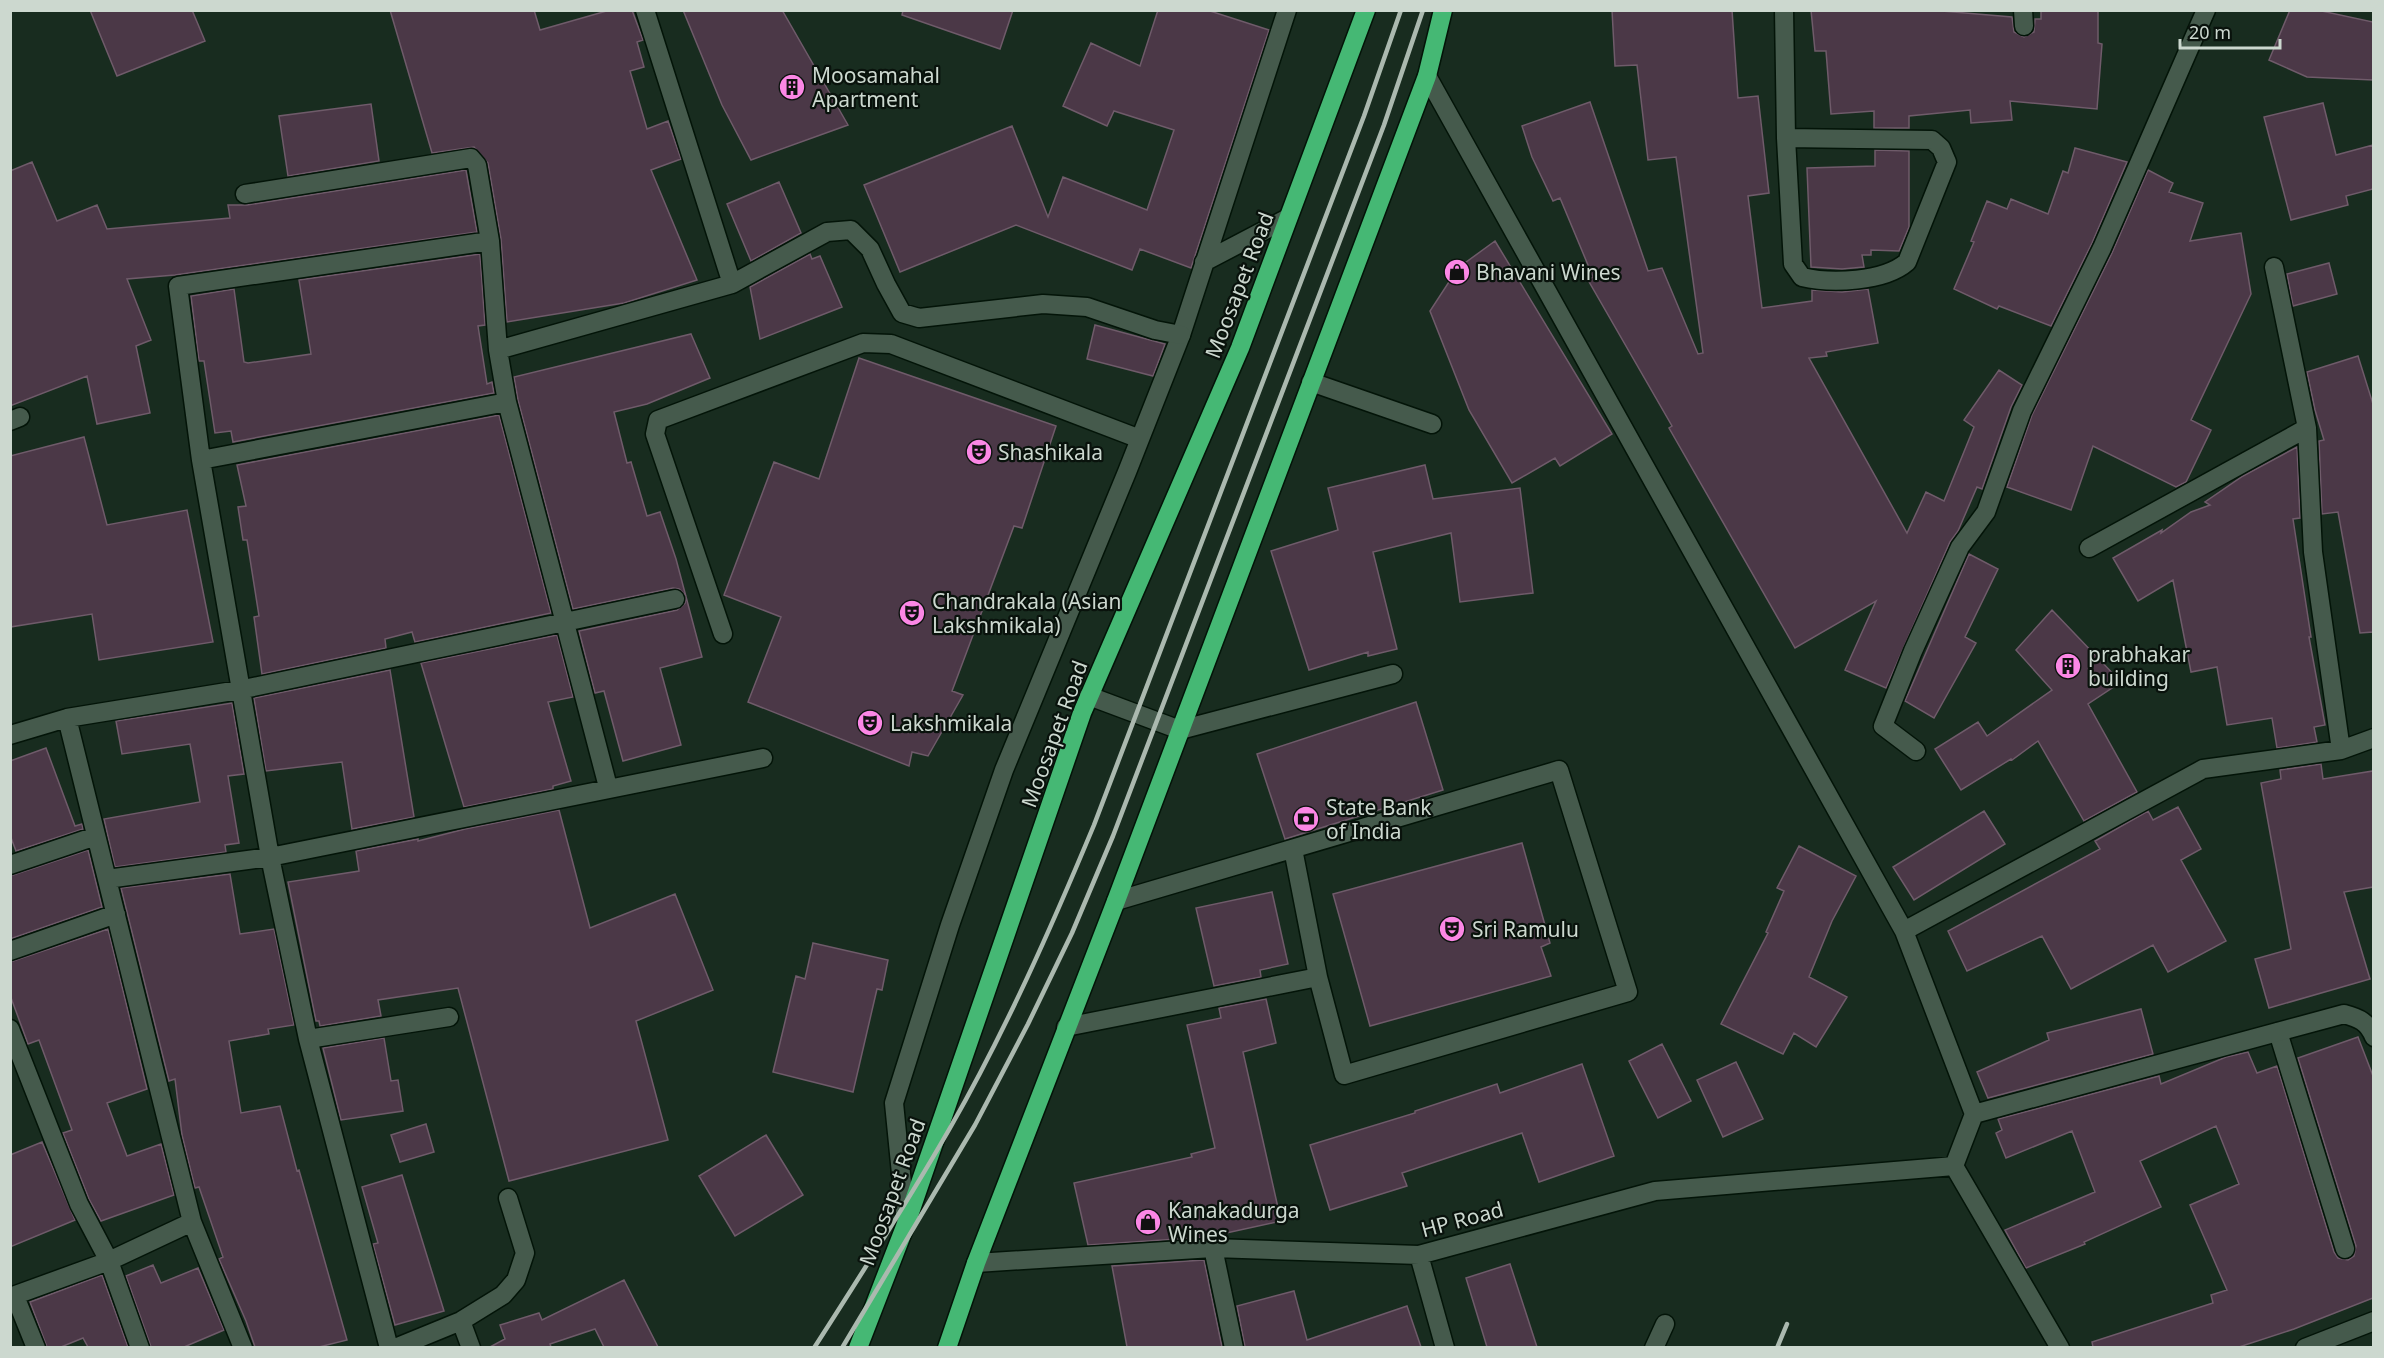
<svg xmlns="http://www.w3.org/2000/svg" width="2384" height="1358" font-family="'Noto Sans',sans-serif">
<rect width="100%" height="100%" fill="#182c1f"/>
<path fill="#4b3847" stroke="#6f5b6a" stroke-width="1.5" d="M 90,10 L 192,10 L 205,41 L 117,76 Z
M 390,10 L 534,10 L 540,30 L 610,10 L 632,10 L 643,40 L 637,42 L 644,67 L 630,71 L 647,129 L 668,121 L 681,159 L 651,170 L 697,280 L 624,303 L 507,322 L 501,239 L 488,163 L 474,147 L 432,153 Z
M 683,10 L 782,10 L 848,125 L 751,160 L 722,105 Z
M 903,10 L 1013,10 L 1000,49 L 902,15 Z
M 1158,10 L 1207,10 L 1269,30 L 1191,268 L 1140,249 L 1132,270 L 1016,225 L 900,272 L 864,185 L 1012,126 L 1048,217 L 1063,177 L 1147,210 L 1174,130 L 1114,111 L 1107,126 L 1063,106 L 1091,43 L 1140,66 Z
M 1612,10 L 1732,10 L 1738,98 L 1758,96 L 1769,193 L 1748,196 L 1762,308 L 1812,301 L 1812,290 L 1842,292 L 1868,289 L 1878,343 L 1826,352 L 1827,356 L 1809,358 L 1907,533 L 1926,492 L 1944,501 L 1974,427 L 1964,420 L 1999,370 L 2022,385 L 2011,407 L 1982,489 L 1977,487 L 1958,531 L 1950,542 L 1886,688 L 1845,670 L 1876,601 L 1795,648 L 1669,428 L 1672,426 L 1588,280 L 1593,277 L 1560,198 L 1553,201 L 1532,157 L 1522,126 L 1590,102 L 1648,271 L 1662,268 L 1698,354 L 1703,353 L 1676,157 L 1648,160 L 1637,65 L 1615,66 Z
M 1811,10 L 1930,10 L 2012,17 L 2014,32 L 2024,37 L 2034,32 L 2035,19 L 2041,19 L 2041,10 L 2098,10 L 2098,43 L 2102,44 L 2097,109 L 2010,101 L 2012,120 L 1971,123 L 1970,110 L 1909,116 L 1909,128 L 1874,128 L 1874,111 L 1831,114 L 1826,51 L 1815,51 Z
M 2290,10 L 2317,10 L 2373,22 L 2373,80 L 2307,77 L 2269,60 Z
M 2323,103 L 2336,155 L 2373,145 L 2373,189 L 2346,196 L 2348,205 L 2291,220 L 2264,117 Z
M 371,104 L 379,161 L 288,176 L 279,116 Z
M 2075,148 L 2127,162 L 2092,243 L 2051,326 L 1999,306 L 1997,309 L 1954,289 L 1974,242 L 1971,241 L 1987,201 L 2007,209 L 2011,199 L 2048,214 L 2063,171 L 2068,173 Z
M 1875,150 L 1909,151 L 1909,227 L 1899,251 L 1871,250 L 1871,255 L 1862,255 L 1864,267 L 1842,269 L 1811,267 L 1807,168 L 1875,166 Z
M 32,162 L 57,221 L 97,205 L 107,229 L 230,218 L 228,205 L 247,205 L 466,170 L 477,232 L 175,275 L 127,279 L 151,340 L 136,346 L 150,413 L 97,424 L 87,376 L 10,406 L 10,171 Z
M 2148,170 L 2173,183 L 2169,192 L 2203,203 L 2190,241 L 2241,233 L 2251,294 L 2191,420 L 2211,430 L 2186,482 L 2176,487 L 2093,446 L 2071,510 L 2007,487 L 2032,415 L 2112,253 Z
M 779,182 L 801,233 L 751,261 L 727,204 Z
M 1495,241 L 1612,434 L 1560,466 L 1555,458 L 1512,483 L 1469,410 L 1430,311 L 1458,268 Z
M 480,254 L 485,325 L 478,326 L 487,384 L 492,382 L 494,393 L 233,442 L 231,431 L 215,433 L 204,361 L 199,361 L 191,296 L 234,289 L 244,362 L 248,363 L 311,354 L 299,280 Z
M 810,254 L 812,259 L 820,256 L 842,307 L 760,339 L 750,287 Z
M 2329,263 L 2337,294 L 2293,306 L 2287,274 Z
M 1095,325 L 1165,344 L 1153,376 L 1087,359 Z
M 691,334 L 710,378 L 647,404 L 614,412 L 627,463 L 631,462 L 647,516 L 660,512 L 676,559 L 702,657 L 660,668 L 681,745 L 623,761 L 604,691 L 595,693 L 579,631 L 677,610 L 685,603 L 686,596 L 679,589 L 673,588 L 573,609 L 518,400 L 514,377 Z
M 2358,356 L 2373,404 L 2373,632 L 2360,633 L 2338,512 L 2322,514 L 2319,441 L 2324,440 L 2315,410 L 2307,372 Z
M 859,358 L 1056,426 L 1022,528 L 1014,526 L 952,691 L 963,695 L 928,756 L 912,752 L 909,766 L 748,702 L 781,617 L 724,595 L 774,462 L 819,479 Z
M 499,415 L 551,613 L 415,642 L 412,632 L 385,639 L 386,648 L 262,674 L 254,617 L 259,616 L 247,540 L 243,540 L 238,507 L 246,506 L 237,465 Z
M 84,437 L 107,525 L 187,510 L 213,642 L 99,660 L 92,614 L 10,627 L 10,456 Z
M 2297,447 L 2300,518 L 2293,519 L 2311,637 L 2309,637 L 2325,725 L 2314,727 L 2317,742 L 2277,748 L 2272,718 L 2227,725 L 2217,667 L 2191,672 L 2173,580 L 2138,601 L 2113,558 L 2162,530 L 2161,533 L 2191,512 L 2210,505 L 2205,502 L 2243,476 Z
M 1425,465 L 1433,499 L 1520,488 L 1533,593 L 1460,602 L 1451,533 L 1373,552 L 1397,649 L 1368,656 L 1368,652 L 1309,670 L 1271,551 L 1338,530 L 1328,488 Z
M 1969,554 L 1998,569 L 1965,637 L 1976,643 L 1934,718 L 1905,701 Z
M 2052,610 L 2121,682 L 2088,704 L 2137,792 L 2084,821 L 2038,741 L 2012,760 L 2011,759 L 1961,790 L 1935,749 L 1978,722 L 1987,736 L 2052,690 L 2016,650 Z
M 557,635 L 573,697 L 548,702 L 571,781 L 553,786 L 553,789 L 464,807 L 421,663 Z
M 390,670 L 414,817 L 352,829 L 342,762 L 266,771 L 254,698 Z
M 1416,702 L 1443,790 L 1285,839 L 1257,754 Z
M 232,703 L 244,774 L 228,776 L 239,843 L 225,845 L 226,852 L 115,867 L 104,819 L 200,802 L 190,744 L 122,754 L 116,721 Z
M 46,748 L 75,826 L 82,824 L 83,829 L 16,851 L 10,835 L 10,761 Z
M 2321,764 L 2323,779 L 2373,771 L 2373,887 L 2344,892 L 2370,979 L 2269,1008 L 2255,959 L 2291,949 L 2261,783 L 2281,779 L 2280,770 Z
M 2178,807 L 2201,849 L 2181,860 L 2226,941 L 2168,972 L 2153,945 L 2071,989 L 2042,936 L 1967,971 L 1948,931 L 2100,849 L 2095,841 L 2148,811 L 2153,820 Z
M 559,810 L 590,928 L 675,894 L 713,990 L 636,1021 L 668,1140 L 509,1181 L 458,988 L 378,1000 L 381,1016 L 320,1026 L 319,1021 L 316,1021 L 288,882 L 359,871 L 356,851 L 418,839 L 418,841 L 465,829 Z
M 1984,811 L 2005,844 L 1914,900 L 1893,867 Z
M 1522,843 L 1550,943 L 1541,947 L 1551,976 L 1370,1026 L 1333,894 Z
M 1799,846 L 1856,876 L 1832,921 L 1809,977 L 1847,997 L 1816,1047 L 1794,1033 L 1783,1054 L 1721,1024 L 1768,933 L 1766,932 L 1784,891 L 1777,888 Z
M 88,850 L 102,907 L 10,939 L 10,876 Z
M 230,874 L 240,934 L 274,929 L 294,1025 L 268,1029 L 269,1034 L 229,1041 L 241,1113 L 280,1106 L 297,1171 L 299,1170 L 347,1340 L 319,1347 L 255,1347 L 246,1321 L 219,1259 L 223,1257 L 199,1187 L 195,1188 L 182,1135 L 175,1079 L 169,1081 L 121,888 Z
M 1272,892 L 1288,964 L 1260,970 L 1261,977 L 1214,986 L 1196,908 Z
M 108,929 L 147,1089 L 107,1103 L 127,1156 L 161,1144 L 174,1195 L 101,1221 L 89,1199 L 63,1133 L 72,1130 L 39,1040 L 28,1044 L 10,995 L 10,962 Z
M 813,943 L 888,960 L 882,990 L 877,989 L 853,1092 L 773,1072 L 796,976 L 805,979 Z
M 1266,999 L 1276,1043 L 1243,1052 L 1281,1221 L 1208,1237 L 1088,1245 L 1074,1183 L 1192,1157 L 1191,1154 L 1215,1148 L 1187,1025 L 1221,1018 L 1219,1008 Z
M 2141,1009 L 2153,1054 L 1988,1098 L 1977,1072 L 2049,1040 L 2047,1033 Z
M 2358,1037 L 2373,1076 L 2373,1298 L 2294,1329 L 2239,1347 L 2093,1347 L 2092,1342 L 2213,1303 L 2211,1295 L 2227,1290 L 2190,1205 L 2239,1184 L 2216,1126 L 2140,1161 L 2161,1207 L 2084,1242 L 2085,1244 L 2026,1268 L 2005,1230 L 2095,1192 L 2072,1131 L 2006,1158 L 1996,1133 L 2002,1130 L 1998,1119 L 2159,1076 L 2161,1084 L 2226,1057 L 2248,1052 L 2257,1073 L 2277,1066 L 2334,1252 L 2338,1258 L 2348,1260 L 2354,1256 L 2356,1246 L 2298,1058 Z
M 384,1038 L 391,1081 L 398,1080 L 403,1111 L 341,1120 L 323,1048 Z
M 1662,1044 L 1691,1101 L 1658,1118 L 1629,1061 Z
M 1736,1062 L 1763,1119 L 1723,1137 L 1697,1080 Z
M 1582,1064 L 1614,1156 L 1539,1182 L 1522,1133 L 1402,1173 L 1407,1186 L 1330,1210 L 1310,1145 L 1415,1113 L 1415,1111 L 1497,1084 L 1500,1093 Z
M 426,1124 L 434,1152 L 400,1162 L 391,1135 Z
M 766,1135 L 803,1195 L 735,1236 L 699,1176 Z
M 42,1142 L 75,1220 L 10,1247 L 10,1155 Z
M 402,1175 L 444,1311 L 395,1325 L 373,1244 L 378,1243 L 362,1187 Z
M 1204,1260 L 1222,1347 L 1127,1347 L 1112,1266 Z
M 1510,1264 L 1537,1347 L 1487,1347 L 1466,1278 Z
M 153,1265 L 161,1283 L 198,1268 L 224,1330 L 184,1347 L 151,1347 L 126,1276 Z
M 102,1275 L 128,1347 L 88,1347 L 83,1338 L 61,1347 L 47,1347 L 30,1302 Z
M 624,1280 L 658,1347 L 604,1347 L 595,1329 L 550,1344 L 551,1347 L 490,1347 L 505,1339 L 500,1325 L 539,1313 L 542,1320 Z
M 1294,1291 L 1307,1340 L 1407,1306 L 1421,1347 L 1245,1347 L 1237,1306 Z"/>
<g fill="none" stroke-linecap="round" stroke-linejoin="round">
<g stroke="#031408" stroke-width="21">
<path id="lane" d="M 1204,262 L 1288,218
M 1311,382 L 1432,424
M 723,634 L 655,434 L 658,420 L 863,343 L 891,344 L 1140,439
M 1089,696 L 1180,730 L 1393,674
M 1293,849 L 1318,977
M 1066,1027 L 1318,977 L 1344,1075 L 1628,992 L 1559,770 L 1116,901
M 2278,1032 L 2345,1249
M 906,1224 L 894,1103 L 950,925 L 1004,770 L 1127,472 L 1181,335 L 1287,10"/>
</g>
<g stroke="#031408" stroke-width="21">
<path id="street" d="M 1784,10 L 1786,138 L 1793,264 L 1802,277 C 1831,284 1884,282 1907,262 L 1947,162 L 1941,148 L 1932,140 L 1786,138
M 2023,10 L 2024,26
M 1427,76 L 1904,931 L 1974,1114 L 1954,1166 L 2060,1348
M 245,194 L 471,158 L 477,165 L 490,241 L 498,350 L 507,402 L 608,787
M 2274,267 L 2307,428 L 2313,552 L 2341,750
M 732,284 L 827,232 L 851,230 L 870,249 L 886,284 L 902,313 L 919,318 L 1043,304 L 1087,307 L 1155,330 L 1181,335
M 498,350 L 732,284 L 645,10
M 10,421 L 20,417
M 201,460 L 507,402
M 2089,548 L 2307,428
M 67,718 L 192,1222 L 243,1348
M 10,735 L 67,718 L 239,690 L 675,599
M 1916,751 L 1883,726 L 1913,651 L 1960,547 L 1986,512 L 2022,411 L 2102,248 L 2206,10
M 10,865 L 96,836
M 107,879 L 270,857 L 763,758
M 1904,931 L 2203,769 L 2341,750 L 2374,738
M 10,951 L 116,914
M 10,1029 L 79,1204 L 109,1261 L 140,1348
M 308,1039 L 449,1017
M 1974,1114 L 2344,1014 C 2359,1018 2368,1022 2374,1037
M 1213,1248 L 1234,1348
M 1419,1255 L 1445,1348
M 976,1263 L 1213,1248 L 1419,1255 L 1655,1191 L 1954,1166
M 15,1296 L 36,1348
M 10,1297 L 109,1261 L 192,1222
M 461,1321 L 471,1348
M 389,1348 L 308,1039 L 270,857 L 201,460 L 178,286 L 490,241
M 395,1348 L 461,1321 L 503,1295 L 516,1280 L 525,1253 L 508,1198
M 1654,1348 L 1665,1324
M 2305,1348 L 2374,1321"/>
</g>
<g stroke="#031408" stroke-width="21">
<path id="highway" d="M 858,1348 L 906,1224 L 1082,713 L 1240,348 L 1366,10
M 947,1348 L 976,1263 L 1116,901 L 1427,76 L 1443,10"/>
</g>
<use href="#lane" stroke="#455a4c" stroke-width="18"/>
<use href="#street" stroke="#455a4c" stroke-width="18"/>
<use href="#highway" stroke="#45b874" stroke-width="18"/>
<path stroke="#abb9af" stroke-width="4.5" d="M 814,1348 C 861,1275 907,1203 950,1128 C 1006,1030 1051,928 1094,825 L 1364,116 L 1401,10
M 842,1348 L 975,1125 L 1028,1024 L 1072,933 L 1113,836 L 1384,125 L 1423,10
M 1777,1348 L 1787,1324"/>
</g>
<defs>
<g id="building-disc" transform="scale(1.35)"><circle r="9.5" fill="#fb87e5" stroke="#09120c"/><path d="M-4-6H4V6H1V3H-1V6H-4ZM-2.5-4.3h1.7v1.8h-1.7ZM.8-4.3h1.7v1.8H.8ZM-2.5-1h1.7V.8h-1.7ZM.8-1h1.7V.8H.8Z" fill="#111"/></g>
<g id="shop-disc" transform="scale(1.35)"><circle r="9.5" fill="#fb87e5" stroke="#09120c"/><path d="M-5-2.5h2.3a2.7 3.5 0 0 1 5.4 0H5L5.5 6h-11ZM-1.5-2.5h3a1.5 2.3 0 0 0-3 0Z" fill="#111"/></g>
<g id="theatre-disc" transform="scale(1.35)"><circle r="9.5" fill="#fb87e5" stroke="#09120c"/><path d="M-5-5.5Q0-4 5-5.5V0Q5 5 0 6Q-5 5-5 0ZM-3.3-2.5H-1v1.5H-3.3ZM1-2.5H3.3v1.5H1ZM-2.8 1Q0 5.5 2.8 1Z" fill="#111"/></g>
<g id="bank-disc" transform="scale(1.35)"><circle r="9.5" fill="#fb87e5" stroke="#09120c"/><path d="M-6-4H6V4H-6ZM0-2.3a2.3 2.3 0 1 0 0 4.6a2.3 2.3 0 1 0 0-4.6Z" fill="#111"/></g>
</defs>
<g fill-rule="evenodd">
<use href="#building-disc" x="792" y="87"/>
<use href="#shop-disc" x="1457" y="272"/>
<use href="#theatre-disc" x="979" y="452"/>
<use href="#theatre-disc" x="912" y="613"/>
<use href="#building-disc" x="2068" y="666"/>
<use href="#theatre-disc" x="870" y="723"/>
<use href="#bank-disc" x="1306" y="819"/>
<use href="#theatre-disc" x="1452" y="929"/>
<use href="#shop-disc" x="1148" y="1222"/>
</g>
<g text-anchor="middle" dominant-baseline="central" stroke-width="4.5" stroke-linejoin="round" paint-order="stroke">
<g font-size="21" fill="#ccd8cf" stroke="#09120c" text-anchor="start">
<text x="812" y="75">Moosamahal<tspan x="812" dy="24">Apartment</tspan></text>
<text x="1476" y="272">Bhavani Wines</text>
<text x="998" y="452">Shashikala</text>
<text x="932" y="601">Chandrakala (Asian<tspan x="932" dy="24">Lakshmikala)</tspan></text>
<text x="2088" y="654">prabhakar<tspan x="2088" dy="24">building</tspan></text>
<text x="890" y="723">Lakshmikala</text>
<text x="1326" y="807">State Bank<tspan x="1326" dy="24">of India</tspan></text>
<text x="1472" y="929">Sri Ramulu</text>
<text x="1168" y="1210">Kanakadurga<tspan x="1168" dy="24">Wines</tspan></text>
</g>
<g font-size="21" fill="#ccd8cf" stroke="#09120c">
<text transform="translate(1239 285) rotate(-69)">Moosapet Road</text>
<text transform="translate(1054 734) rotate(-70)">Moosapet Road</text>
<text transform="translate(892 1192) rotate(-70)">Moosapet Road</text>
<text transform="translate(1462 1219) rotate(-15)">HP Road</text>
</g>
</g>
<rect width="2384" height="1358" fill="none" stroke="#ccd8cf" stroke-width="24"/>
<path d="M2180 39v9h100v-9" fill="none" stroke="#ccd8cf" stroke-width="3"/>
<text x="2189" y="39" font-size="18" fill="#ccd8cf" stroke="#09120c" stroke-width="4.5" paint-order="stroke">20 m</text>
</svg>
